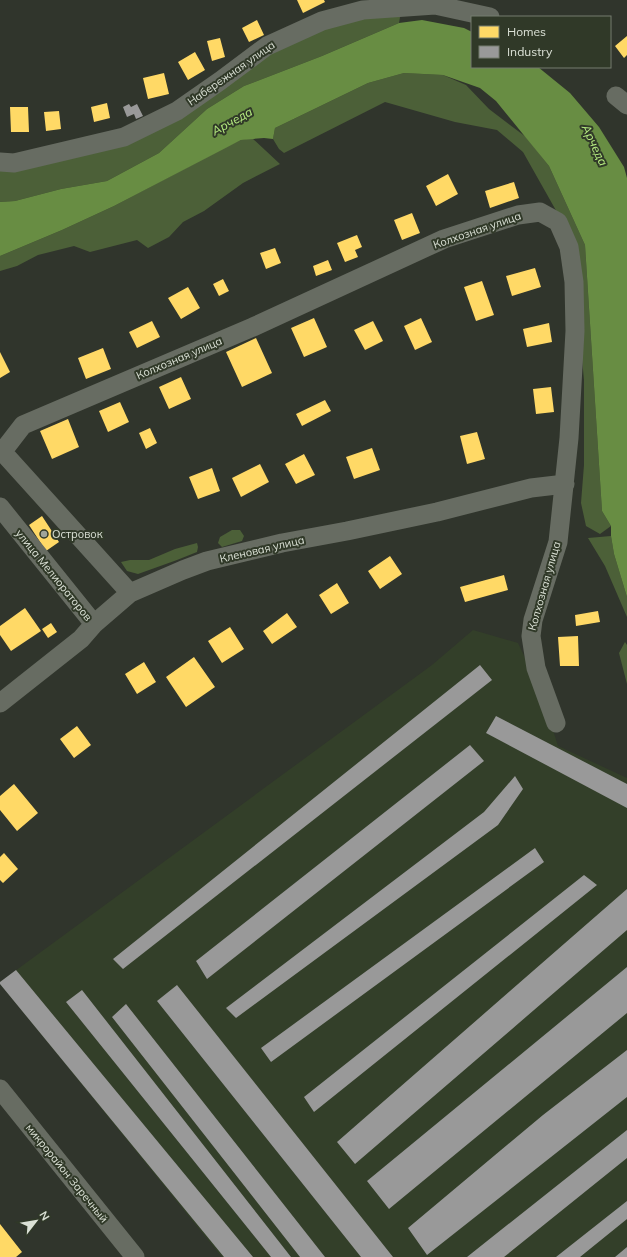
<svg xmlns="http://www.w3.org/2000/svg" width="627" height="1257" font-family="Mulish,sans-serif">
<rect width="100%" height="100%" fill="#30352c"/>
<path fill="#333f29" d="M 473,630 L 518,643 L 541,692 L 558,746 L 627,778 L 627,1257 L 222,1257 L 0,984 L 0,982 L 432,665 Z"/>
<path fill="#4c6038" d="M 403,0 L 399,23 L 322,56 L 244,86 L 207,109 L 159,153 L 107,181 L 61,189 L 15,201 L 0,202 L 0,169 L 46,162 L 215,89 L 344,9 Z
M 404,73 L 443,75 L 466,85 L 489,109 L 526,137 L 549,166 L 585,245 L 602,511 L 611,526 L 600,534 L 586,526 L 581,503 L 584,465 L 584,380 L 579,328 L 558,214 L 523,152 L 497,130 L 455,122 L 385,102 L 284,153 L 279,149 L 273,139 L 275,128 L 368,83 Z
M 252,138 L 280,164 L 243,183 L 204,211 L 183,222 L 169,237 L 148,248 L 137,240 L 90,252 L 74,246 L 38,255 L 17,266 L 0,271 L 0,256 L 62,230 L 114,206 L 226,147 L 241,140 Z
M 232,530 L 240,530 L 244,536 L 242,541 L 222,547 L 218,543 L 220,537 Z
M 611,536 L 614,554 L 627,597 L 627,617 L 605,566 L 588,538 Z
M 197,543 L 198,547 L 197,552 L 177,560 L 138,574 L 127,571 L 121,562 L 130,560 L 149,560 L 175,549 Z
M 625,642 L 627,645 L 627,684 L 619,653 Z"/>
<path fill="#688d43" d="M 422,20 L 464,28 L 472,32 L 472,67 L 538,67 L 570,93 L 599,127 L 624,167 L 627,178 L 627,597 L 614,554 L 611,536 L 611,526 L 602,511 L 585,245 L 549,166 L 496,101 L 480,88 L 443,75 L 404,73 L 368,83 L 275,128 L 273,139 L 264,138 L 241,140 L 114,206 L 62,230 L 0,256 L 0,202 L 15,201 L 61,189 L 107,181 L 159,153 L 207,109 L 244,86 L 322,56 L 399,23 Z"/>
<path fill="#ffd966" d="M 297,0 L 324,0 L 325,2 L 303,13 Z
M 257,20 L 264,35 L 249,42 L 242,28 Z
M 627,36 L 627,55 L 624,58 L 615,46 Z
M 220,38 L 225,57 L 212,61 L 207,41 Z
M 195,52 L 205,70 L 188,80 L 178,62 Z
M 164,73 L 169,94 L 148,99 L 143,78 Z
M 107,103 L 110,118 L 94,122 L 91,107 Z
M 10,107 L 28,107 L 29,132 L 11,132 Z
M 59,111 L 61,129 L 46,131 L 44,112 Z
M 448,174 L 458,194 L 436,206 L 426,186 Z
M 514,182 L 519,198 L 490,208 L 485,191 Z
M 412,213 L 420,233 L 402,240 L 394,220 Z
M 357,235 L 362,247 L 355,250 L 358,257 L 345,262 L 337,243 Z
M 275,248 L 281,263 L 266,269 L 260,253 Z
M 328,260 L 332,270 L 316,276 L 313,266 Z
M 535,268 L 541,287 L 512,296 L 506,276 Z
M 223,279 L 229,291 L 219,296 L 213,284 Z
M 482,281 L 494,315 L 476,321 L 464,287 Z
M 188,287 L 200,308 L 181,319 L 168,298 Z
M 314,318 L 327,347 L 304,357 L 291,328 Z
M 421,318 L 432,342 L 415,350 L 404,326 Z
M 152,321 L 160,337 L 137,348 L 129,332 Z
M 373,321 L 383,341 L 365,350 L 354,330 Z
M 549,323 L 552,342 L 527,347 L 523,329 Z
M 256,338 L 272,373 L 242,387 L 226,352 Z
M 103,348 L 111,369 L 86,379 L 78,358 Z
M 0,352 L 10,372 L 0,378 Z
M 181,377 L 191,399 L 169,409 L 159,387 Z
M 551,387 L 554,412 L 536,414 L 533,389 Z
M 325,400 L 331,411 L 302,426 L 296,414 Z
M 120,402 L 129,422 L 108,432 L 99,411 Z
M 68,419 L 79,447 L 52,459 L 40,431 Z
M 150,428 L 157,443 L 146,449 L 139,433 Z
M 477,432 L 485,459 L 467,464 L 460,436 Z
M 372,448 L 380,470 L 354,479 L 346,457 Z
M 304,454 L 315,475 L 296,484 L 285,464 Z
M 260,464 L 269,482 L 241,497 L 232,478 Z
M 212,468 L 220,491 L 198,499 L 189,477 Z
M 42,516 L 59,542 L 46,551 L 29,525 Z
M 390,556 L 402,574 L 380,589 L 368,571 Z
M 504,575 L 508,590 L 465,602 L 460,587 Z
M 337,583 L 349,603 L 331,614 L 319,595 Z
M 25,608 L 41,631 L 11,651 L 0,635 L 0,626 Z
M 598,611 L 600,622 L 576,626 L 575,615 Z
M 287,613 L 297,627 L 272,644 L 263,631 Z
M 51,623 L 57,632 L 48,638 L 42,629 Z
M 230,627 L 244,649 L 222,663 L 208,641 Z
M 578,636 L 579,666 L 560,666 L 558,637 Z
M 194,657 L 215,687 L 186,707 L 166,677 Z
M 144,662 L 156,682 L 137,694 L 125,674 Z
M 77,726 L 91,745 L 74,758 L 60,739 Z
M 14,784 L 38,813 L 17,831 L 0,810 L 0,796 Z
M 4,853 L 18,869 L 3,883 L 0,880 L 0,857 Z
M 0,1224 L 22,1252 L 16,1257 L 0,1257 Z"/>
<path fill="#999" d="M 129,104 L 131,107 L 137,104 L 143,116 L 136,119 L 134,114 L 127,117 L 123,107 Z
M 480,665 L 492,680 L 123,969 L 113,959 Z
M 496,716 L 627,784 L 627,808 L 486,733 Z
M 470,745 L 484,761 L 207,979 L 196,961 Z
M 515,776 L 523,789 L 498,825 L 236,1018 L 226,1008 L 484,812 Z
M 535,848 L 544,862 L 271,1062 L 261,1048 Z
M 584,875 L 597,885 L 314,1112 L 304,1097 Z
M 627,889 L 627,930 L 355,1164 L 337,1142 Z
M 627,967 L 627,1013 L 389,1209 L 367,1181 Z
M 16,970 L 253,1257 L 224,1257 L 0,984 L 0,982 Z
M 177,985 L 393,1257 L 361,1257 L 157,1001 Z
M 82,990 L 291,1257 L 271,1257 L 66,1002 Z
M 126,1004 L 325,1257 L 300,1257 L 112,1017 Z
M 627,1050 L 627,1097 L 427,1255 L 408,1228 L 543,1115 Z
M 627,1130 L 627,1158 L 504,1257 L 467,1257 Z
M 627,1201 L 627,1219 L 580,1257 L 556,1257 Z
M 627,1247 L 627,1257 L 615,1257 Z"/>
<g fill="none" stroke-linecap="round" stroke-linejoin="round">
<path stroke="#676c62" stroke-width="19" d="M 616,96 L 627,105
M 0,162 L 14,163 L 124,137 L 177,111 L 220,81 L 267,46 L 322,21 L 363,10 L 435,5 L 490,17
M 0,449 L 130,593
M 3,451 L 23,425 L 253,327 L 444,239 L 518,215 L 540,212 L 558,222 L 569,247 L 574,282 L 575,331 L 569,438 L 558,542 L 533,620 L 531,636 L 536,668 L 556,723
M 0,507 L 94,624
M 0,703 L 81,639 L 94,624 L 130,593 L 183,570 L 207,561 L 282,543 L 347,531 L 437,512 L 531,488 L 565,484
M 0,1089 L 135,1257"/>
</g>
<circle fill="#9fa59a" stroke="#303928" stroke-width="1.5" cx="44" cy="534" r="4"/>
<g text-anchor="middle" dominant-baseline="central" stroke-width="4" stroke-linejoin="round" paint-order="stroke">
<g font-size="11" fill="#dbe1d6" stroke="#303928">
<text transform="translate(231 73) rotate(-35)">Набережная улица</text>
<text transform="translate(477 230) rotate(-19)">Колхозная улица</text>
<text transform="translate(179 358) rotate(-23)">Колхозная улица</text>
<text transform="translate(262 549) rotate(-13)">Кленовая улица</text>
<text transform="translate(54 575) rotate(51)">улица Мелиораторов</text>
<text transform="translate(544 586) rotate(-74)">Колхозная улица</text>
<text transform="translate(67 1173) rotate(51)">микрорайон Заречный</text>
</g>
<g font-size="11" fill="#dbe1d6" stroke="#303928" text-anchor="start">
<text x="52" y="534">Островок</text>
</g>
<g font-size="12" font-style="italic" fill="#b9f083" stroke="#303928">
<text transform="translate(232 121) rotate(-29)">Арчеда</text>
<text transform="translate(595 145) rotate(65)">Арчеда</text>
</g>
</g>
<rect x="471" y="16" width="140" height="52" fill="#303928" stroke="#747c6e"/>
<rect x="479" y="26" width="20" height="12" fill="#ffd966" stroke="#747c6e"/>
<text x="507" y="36" font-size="12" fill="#dbe1d6">Homes</text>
<rect x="479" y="46" width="20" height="12" fill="#999999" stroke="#747c6e"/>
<text x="507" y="56" font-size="12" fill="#dbe1d6">Industry</text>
<g transform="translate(36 1221) rotate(59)" stroke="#303928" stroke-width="3" paint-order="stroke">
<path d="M0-3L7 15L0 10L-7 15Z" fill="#dbe1d6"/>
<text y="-6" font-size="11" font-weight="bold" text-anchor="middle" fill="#dbe1d6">N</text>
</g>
</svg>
